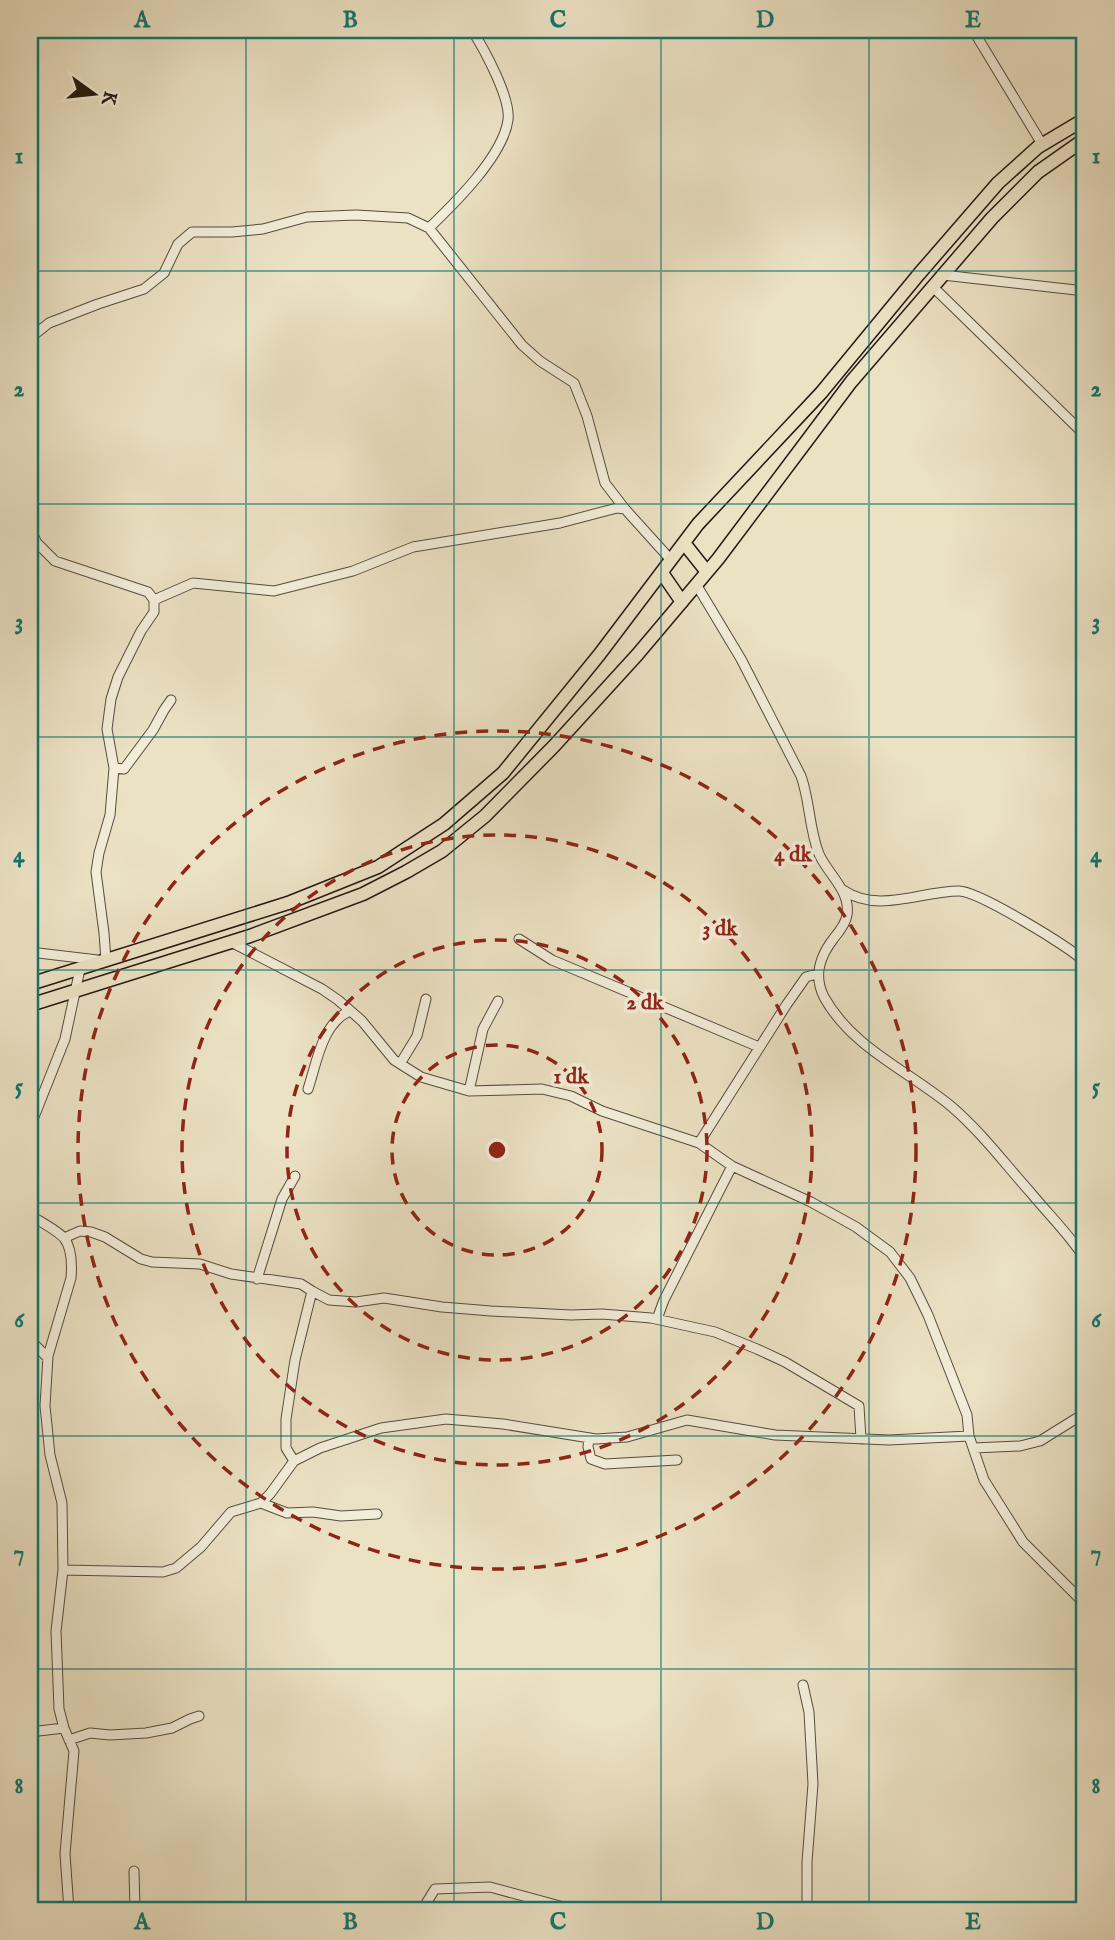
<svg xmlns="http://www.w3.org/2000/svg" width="1115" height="1940" font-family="'IM FELL English',serif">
<rect width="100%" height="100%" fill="#ebe1c3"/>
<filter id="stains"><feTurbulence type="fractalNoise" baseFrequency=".00286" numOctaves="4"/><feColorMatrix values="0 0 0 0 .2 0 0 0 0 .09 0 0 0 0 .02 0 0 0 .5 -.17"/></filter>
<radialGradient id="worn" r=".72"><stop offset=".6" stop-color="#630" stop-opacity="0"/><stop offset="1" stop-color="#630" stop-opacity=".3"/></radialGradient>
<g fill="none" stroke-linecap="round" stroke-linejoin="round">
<g stroke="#564c3f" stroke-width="11">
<path id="minor" d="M 472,30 C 484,49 511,98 508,120 C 503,156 455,203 429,228 L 522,345 L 540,361 L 574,383 L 587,416 L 605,483 L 625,509
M 973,30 L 1042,144
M 943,275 L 1085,291
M 933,287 L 1085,435
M 30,338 L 49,323 L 98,304 L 144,289 L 164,273 L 178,244 L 192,232 L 232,232 L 263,229 L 307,217 L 356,215 L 408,218 L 429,228
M 30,529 L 37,543 L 55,561 L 148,592 L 154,600 L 154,612 L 141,631 L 118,677 L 111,699 L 107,729 L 114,768 L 110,815 L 99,853 L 96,872 L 104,933 L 106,961 L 30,952
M 696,584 L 741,659 L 801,776 C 810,801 809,829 819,854 C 827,873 851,891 847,915 C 846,923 839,932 834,938 C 820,956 813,975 824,997 C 852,1048 909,1071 952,1107 C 982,1133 1005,1164 1031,1193 C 1049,1215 1070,1235 1085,1259
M 154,600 L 193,583 L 274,591 L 353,571 L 413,547 L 560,523 L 617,508 L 625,509 L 671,560
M 114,768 L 124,769 L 153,730 L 164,710 L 171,700
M 843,890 C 878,914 921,891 959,891 C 978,891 1070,947 1085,962
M 519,939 L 552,960 L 759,1047
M 231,942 L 322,989 L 338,1000 L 362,1021 L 394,1060 L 421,1077 L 469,1091 L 542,1089 L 571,1096 L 602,1111 L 699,1143 L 732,1166 L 811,1202 L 856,1227 L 890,1252 L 910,1278 L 928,1315 L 967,1415 L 969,1436 L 984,1480 L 1023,1542 L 1085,1604
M 400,1064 L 417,1036 L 426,999
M 308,1089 C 317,1062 322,1023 350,1011
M 469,1091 L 483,1029 L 498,1001
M 30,1127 L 65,1039 L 80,969
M 699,1143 L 787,1004 L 806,977 L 817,974
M 30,1215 C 39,1221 57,1230 64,1238 C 72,1248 72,1266 71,1278 L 48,1356 L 45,1406 L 50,1455 L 62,1503 L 63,1570 L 56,1631 L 59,1709 L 64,1728 L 74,1751 L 65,1854 L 69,1910
M 64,1238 L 80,1231 L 91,1232 L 105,1237 L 141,1259 L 152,1262 L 200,1264 L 231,1274 L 301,1284 L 312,1291 L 295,1360 L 286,1419 L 286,1448 L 294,1461
M 257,1279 L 282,1199 L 295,1176
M 312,1291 L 329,1300 L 356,1302 L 384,1298 L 442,1307 L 491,1311 L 571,1315 L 602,1314 L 651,1318 L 715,1332 L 757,1349 L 785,1362 L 859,1406 L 861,1439
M 657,1319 L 664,1300 L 732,1166
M 30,1340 L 48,1358
M 589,1438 L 588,1447 L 591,1459 L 605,1464 L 677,1460
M 974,1448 L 1020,1446 L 1040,1441 L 1085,1413
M 261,1503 L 287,1513 L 313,1512 L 341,1516 L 377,1514
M 63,1570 L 163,1572 L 176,1568 L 201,1547 L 231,1512 L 261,1503 L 270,1494 L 294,1461 L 320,1448 L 381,1428 L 446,1419 L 503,1424 L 596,1439 L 627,1437 L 687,1420 L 775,1435 L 889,1440 L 969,1436
M 803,1685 L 809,1712 L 813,1784 L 807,1862 L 807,1910
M 30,1732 L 64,1728
M 69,1740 L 90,1733 L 110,1735 L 146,1733 L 172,1728 L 190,1719 L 199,1716
M 134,1871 L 135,1910
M 422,1910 L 435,1889 L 490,1887 L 571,1909"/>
</g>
<g stroke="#251a13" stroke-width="15">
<path id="major" d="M 684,543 L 707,572
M 662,573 L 682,602
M 30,984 L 288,903 L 378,867 L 444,824 L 503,773 L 599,655 L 698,524 L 821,393 L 919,274 L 998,183 L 1038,147 L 1085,119
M 30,1005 L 250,936 L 363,894 L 406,872 L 442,851 L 485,816 L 554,746 L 637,655 L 718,559 L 851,382 L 992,218 L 1038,172 L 1085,139"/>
</g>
<use href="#minor" stroke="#f2ecd8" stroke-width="9"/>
<use href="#major" stroke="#ebe1c3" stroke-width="12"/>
</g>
<path fill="none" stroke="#0f766e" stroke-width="2" stroke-opacity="0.55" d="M 246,30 L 246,1910M 454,30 L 454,1910M 661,30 L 661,1910M 869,30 L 869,1910M 30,271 L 1085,271M 30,504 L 1085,504M 30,737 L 1085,737M 30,970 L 1085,970M 30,1203 L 1085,1203M 30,1436 L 1085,1436M 30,1669 L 1085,1669"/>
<g fill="none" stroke="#8f2418" stroke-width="3.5" stroke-dasharray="12 9">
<circle cx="497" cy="1150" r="105"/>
<circle cx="497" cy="1150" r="210"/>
<circle cx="497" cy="1150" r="315"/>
<circle cx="497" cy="1150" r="419"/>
</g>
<circle cx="497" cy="1150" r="10" fill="#8f2418" stroke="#f2ecd8" stroke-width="3.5"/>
<g font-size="21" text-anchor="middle" font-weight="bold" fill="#8f2418" stroke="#f2ecd8" stroke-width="7" stroke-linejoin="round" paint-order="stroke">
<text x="793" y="861">4 dk</text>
<text x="720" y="935">3 dk</text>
<text x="645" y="1009">2 dk</text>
<text x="571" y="1083">1 dk</text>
</g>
<rect width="1115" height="1940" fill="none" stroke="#ebe1c3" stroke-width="77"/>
<g transform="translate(94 94) rotate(105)" stroke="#f2ecd8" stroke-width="5" paint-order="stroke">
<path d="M0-5L12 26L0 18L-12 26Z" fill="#251a13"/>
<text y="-10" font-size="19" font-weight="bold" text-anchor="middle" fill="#251a13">K</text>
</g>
<rect x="38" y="38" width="1038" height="1864" fill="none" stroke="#0f766e" stroke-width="2.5"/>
<g font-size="23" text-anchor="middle" font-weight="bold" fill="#0f766e">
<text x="142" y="27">A</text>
<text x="350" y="27">B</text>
<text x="558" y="27">C</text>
<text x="765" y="27">D</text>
<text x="973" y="27">E</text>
<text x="19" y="163">1</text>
<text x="1096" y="163">1</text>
<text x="19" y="396">2</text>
<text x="1096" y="396">2</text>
<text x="19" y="629">3</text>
<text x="1096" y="629">3</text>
<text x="19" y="862">4</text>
<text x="1096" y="862">4</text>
<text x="19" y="1094">5</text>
<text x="1096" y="1094">5</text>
<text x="19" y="1327">6</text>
<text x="1096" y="1327">6</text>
<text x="19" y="1560">7</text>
<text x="1096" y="1560">7</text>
<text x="19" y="1793">8</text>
<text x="1096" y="1793">8</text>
<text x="142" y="1929">A</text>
<text x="350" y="1929">B</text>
<text x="558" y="1929">C</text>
<text x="765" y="1929">D</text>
<text x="973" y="1929">E</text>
</g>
<rect width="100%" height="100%" filter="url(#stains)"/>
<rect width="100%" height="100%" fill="url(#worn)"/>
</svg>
